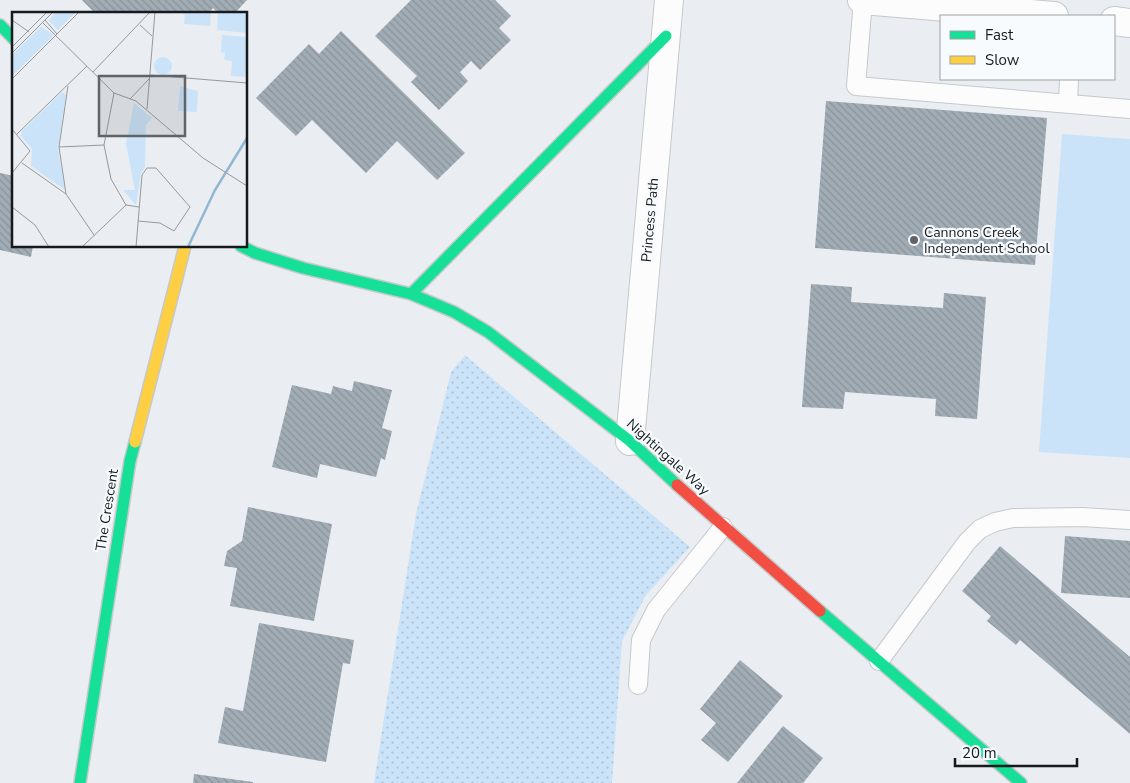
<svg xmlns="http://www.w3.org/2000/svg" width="1130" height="783" font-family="'Nunito Sans',sans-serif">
<defs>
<pattern id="park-dots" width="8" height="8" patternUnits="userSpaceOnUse" patternTransform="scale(1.25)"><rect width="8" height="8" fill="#cae3f8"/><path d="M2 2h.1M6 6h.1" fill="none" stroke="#adc2d4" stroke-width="1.8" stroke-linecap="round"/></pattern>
<pattern id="building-back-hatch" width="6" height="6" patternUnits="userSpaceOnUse" patternTransform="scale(1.25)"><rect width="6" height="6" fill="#a1acb5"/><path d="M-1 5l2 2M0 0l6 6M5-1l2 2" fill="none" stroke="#8a939b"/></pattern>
</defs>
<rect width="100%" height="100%" fill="#eaeef2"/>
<path fill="url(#park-dots)" d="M 465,355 L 690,547 L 646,595 L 622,641 L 612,783 L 374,783 L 416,514 L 451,372 Z"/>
<path fill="#cae3f8" d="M 1062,134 L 1130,139 L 1130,458 L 1039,452 Z"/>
<path fill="url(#building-back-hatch)" d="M 82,0 L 247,0 L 234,14 L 219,14 L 213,8 L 208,14 L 96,14 Z
M 411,0 L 495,0 L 511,16 L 499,28 L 511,40 L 480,70 L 471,61 L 460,72 L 468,81 L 439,110 L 411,82 L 417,76 L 375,36 Z
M 341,31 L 465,153 L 437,180 L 397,141 L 366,173 L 312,120 L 296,136 L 256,98 L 309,44 L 319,54 Z
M 826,101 L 1047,118 L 1035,265 L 815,248 Z
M 0,173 L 14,176 L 14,246 L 33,246 L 31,257 L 0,250 Z
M 811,284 L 852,287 L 851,302 L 943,308 L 944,293 L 986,297 L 977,419 L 935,416 L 936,399 L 845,392 L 843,409 L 802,407 Z
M 354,381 L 392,390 L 382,428 L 392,431 L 385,460 L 381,458 L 376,477 L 320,464 L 317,478 L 272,467 L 292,385 L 331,394 L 333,386 L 352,391 Z
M 248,507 L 332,524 L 314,621 L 230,606 L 237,568 L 224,566 L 227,551 L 242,541 Z
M 1065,536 L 1130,541 L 1130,598 L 1061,593 Z
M 1000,546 L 1130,657 L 1130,734 L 1020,640 L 1016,645 L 987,621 L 991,616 L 962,591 Z
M 259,623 L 354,640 L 350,664 L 343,663 L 326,762 L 218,743 L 225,707 L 243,711 Z
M 740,660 L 783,696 L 728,762 L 701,740 L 716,723 L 700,709 Z
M 783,726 L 823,758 L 803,783 L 737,783 Z
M 194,774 L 253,782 L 253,783 L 193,783 Z"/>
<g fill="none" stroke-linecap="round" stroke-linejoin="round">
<g stroke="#c5c9cb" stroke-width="20">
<path id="lane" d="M 863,0 L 856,86 L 1130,109
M 1068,103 L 1069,79
M 879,661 L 967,542 L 980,529 L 995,522 L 1013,518 L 1082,517 L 1130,520
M 638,685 L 641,640 L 656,610 L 723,527"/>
</g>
<g stroke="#c5c9cb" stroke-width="30">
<path id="street" d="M 862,0 L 1054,16
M 1114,21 L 1130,23
M 630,441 L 669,0"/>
</g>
<g stroke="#c5c9cb" stroke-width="14">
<path id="fast" d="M 0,25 L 14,39
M 241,246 L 255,253 L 303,268 L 411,294 L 454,312 L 488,332 L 630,441 L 677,485
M 411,294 L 666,36
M 820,611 L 1021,783
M 80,783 L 130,461 L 135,442"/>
</g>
<g stroke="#c5c9cb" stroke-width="14">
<path id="slow" d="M 135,442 L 185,246"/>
</g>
<g stroke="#c5c9cb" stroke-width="14">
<path id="jam" d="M 677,485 L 820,611"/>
</g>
<use href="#lane" stroke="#fcfcfd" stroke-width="18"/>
<use href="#street" stroke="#fcfcfd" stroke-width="28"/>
<use href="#fast" stroke="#16e098" stroke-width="11"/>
<use href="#slow" stroke="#ffcf43" stroke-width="11"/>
<use href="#jam" stroke="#f24e42" stroke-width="11"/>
</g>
<circle fill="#616467" stroke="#f7fbfe" stroke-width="2" cx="914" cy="240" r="5"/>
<g text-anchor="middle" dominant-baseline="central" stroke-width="4.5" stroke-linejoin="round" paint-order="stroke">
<g font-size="14" fill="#171a1c" stroke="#f7fbfe">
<text transform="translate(650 220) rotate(-85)">Princess Path</text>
<text transform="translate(668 457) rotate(42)">Nightingale Way</text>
<text transform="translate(107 510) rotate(-81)">The Crescent</text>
</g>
<g font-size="14" fill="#171a1c" stroke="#f7fbfe" text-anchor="start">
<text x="924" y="232">Cannons Creek<tspan x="924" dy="16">Independent School</tspan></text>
</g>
</g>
<g transform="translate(12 12)">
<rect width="235" height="235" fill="#eaeef2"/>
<path d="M 44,0 L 64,0 L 46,18 L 37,9 ZM 29,15 L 41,22 L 40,25 L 0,64 L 0,43 ZM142 54a9 9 0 1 1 18 0a9 9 0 1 1-18 0ZM 50,80 L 54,83 L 46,136 L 53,178 L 19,154 L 20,137 L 9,124 L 10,119 ZM 122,91 L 140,106 L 134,113 L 133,155 L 129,161 L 124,193 L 111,178 L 123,178 L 114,132 Z" fill="#cae3f8"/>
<path d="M 173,0 L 199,0 L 198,14 L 172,12 ZM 206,0 L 235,0 L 235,21 L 205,18 ZM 210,23 L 235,25 L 235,65 L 219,64 L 220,49 L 212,48 L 213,41 L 209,40 ZM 168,74 L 186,79 L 185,100 L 166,99 Z" fill="#cae3f8"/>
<path fill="none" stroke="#92b7d2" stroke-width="2.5" d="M 176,235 L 203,178 L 235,126"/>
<path fill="none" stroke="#96999c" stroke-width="1" d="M 0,8 L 17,20M 33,8 L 45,22M 31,11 L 102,81 L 124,89 L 191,146 L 235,174M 128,13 L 140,24M 0,35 L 35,0M 0,41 L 41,0M 81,60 L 138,0M 138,63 L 235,71M 0,67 L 67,0M 102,81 L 92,133 L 99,167 L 114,193M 118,87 L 137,67M 135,97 L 143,0M 0,117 L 18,139 L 0,161M 5,122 L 75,54M 47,135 L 92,133M 10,151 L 54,182 L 82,223M 54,182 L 47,135 L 56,74M 0,195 L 23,213 L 37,235M 70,235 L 114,193 L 127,195M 124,235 L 130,163 L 135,156 L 144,156 L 178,195 L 162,219 L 148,211 L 126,209"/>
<path fill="#616467" fill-opacity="0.15" stroke="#616467" stroke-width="2.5" d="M 87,64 L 173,64 L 173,124 L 87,124 Z"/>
<rect width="235" height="235" fill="none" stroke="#171a1c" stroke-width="2.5"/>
</g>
<rect x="940" y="15" width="175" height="65" fill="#f7fbfe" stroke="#9da1a4"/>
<rect x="950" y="31" width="25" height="8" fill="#16e098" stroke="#9da1a4"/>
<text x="985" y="40" font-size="15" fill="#171a1c">Fast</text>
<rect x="950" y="56" width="25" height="8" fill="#ffcf43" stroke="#9da1a4"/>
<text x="985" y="65" font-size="15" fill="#171a1c">Slow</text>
<path d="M955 758v8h122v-8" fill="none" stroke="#171a1c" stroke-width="2.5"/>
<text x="962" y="758" font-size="15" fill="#171a1c" stroke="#f7fbfe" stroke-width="4" paint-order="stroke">20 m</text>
</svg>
